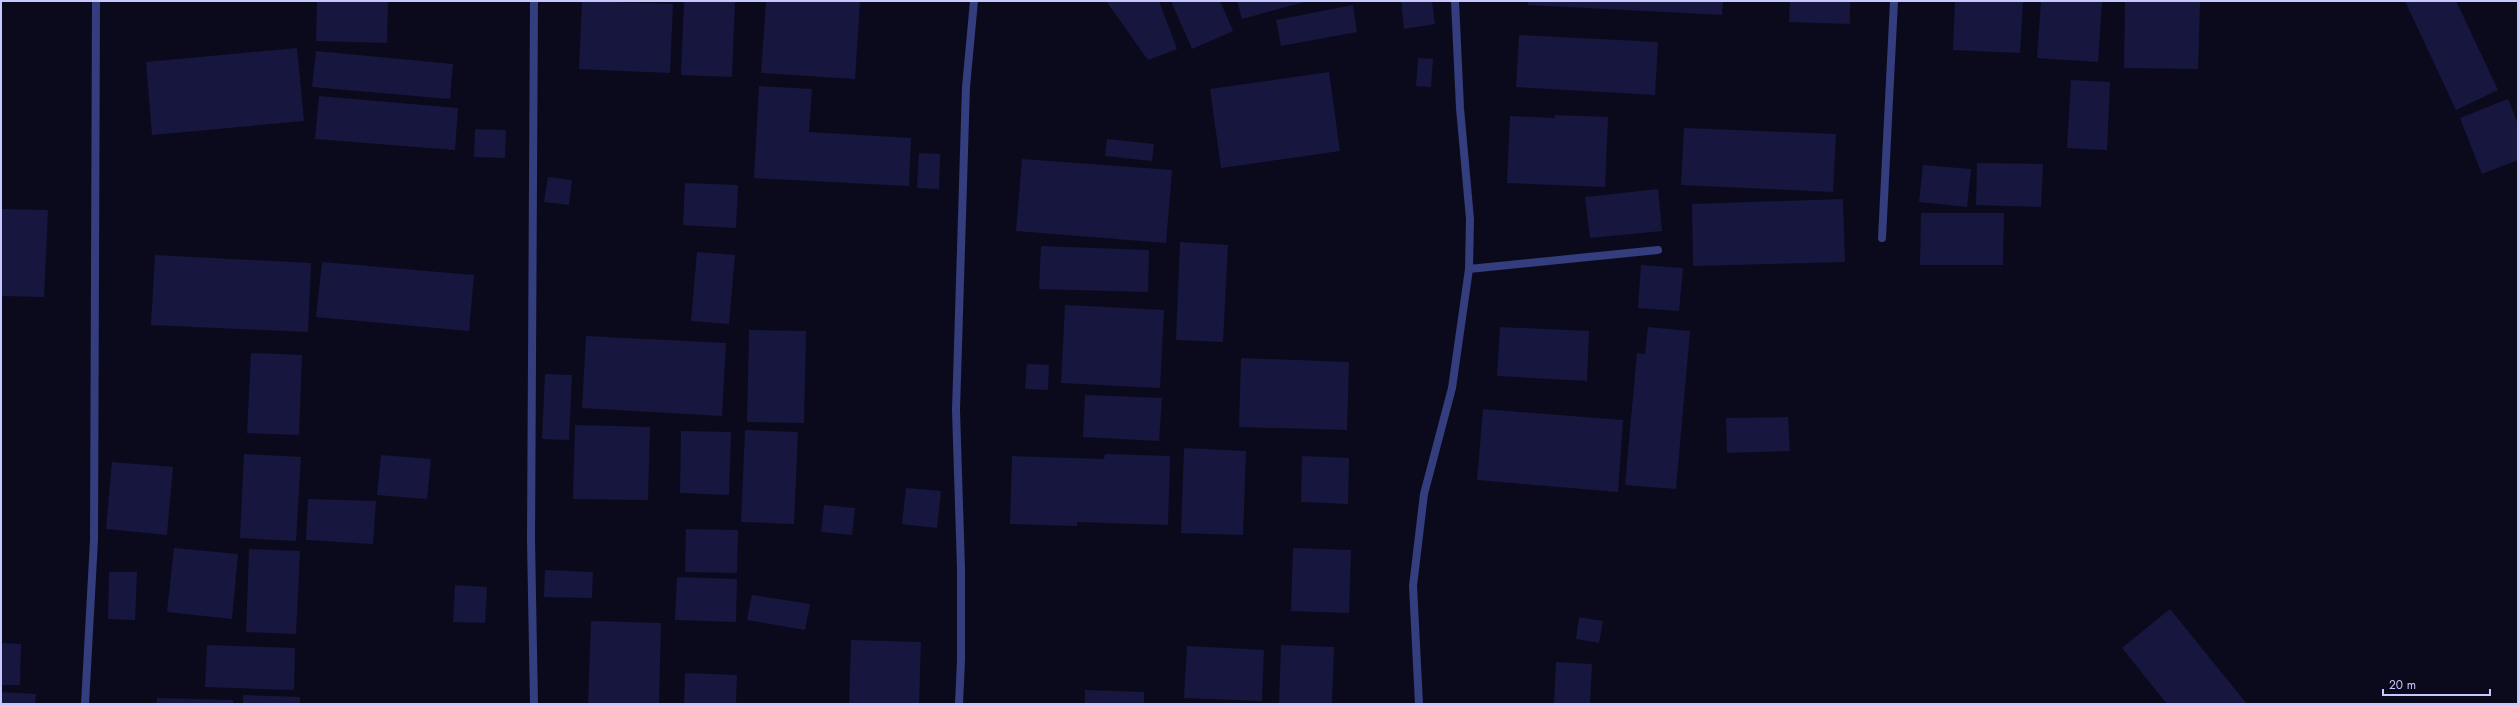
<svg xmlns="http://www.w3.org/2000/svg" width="2519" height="705" font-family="Jost,sans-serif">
<rect width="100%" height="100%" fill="#0b0a1c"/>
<path fill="#17163e" d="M 317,1 L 388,1 L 387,43 L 316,41 Z
M 582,1 L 673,4 L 670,73 L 579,69 Z
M 684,1 L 735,1 L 732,77 L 681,75 Z
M 766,1 L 860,2 L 855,79 L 761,73 Z
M 1106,1 L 1159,1 L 1177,49 L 1148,60 Z
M 1171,1 L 1220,1 L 1233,31 L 1192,49 Z
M 1237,1 L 1308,1 L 1242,19 Z
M 1401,1 L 1432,1 L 1435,24 L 1404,29 Z
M 1528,1 L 1723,1 L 1722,15 L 1528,5 Z
M 1790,1 L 1850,1 L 1850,24 L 1789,22 Z
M 1955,1 L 2023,1 L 2020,53 L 1953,50 Z
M 2041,1 L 2102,2 L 2098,62 L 2037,58 Z
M 2125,1 L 2200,1 L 2198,69 L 2124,68 Z
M 2405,1 L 2456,1 L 2498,90 L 2456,110 Z
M 1353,5 L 1357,32 L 1281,46 L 1276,20 Z
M 1519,35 L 1658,42 L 1655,95 L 1516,87 Z
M 297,48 L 304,121 L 152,135 L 146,62 Z
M 316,51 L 453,64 L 450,99 L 312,87 Z
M 1418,58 L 1433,59 L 1431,87 L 1416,86 Z
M 1329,72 L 1340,151 L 1221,168 L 1210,89 Z
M 2071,80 L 2110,82 L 2107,150 L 2067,148 Z
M 759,86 L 812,89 L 809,132 L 911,138 L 909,186 L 754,178 Z
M 319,96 L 458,108 L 455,150 L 315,139 Z
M 2508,99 L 2518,124 L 2518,160 L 2482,174 L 2460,118 Z
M 1554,115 L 1608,117 L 1605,187 L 1507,183 L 1510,116 L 1555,118 Z
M 1684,128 L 1836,134 L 1833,192 L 1681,185 Z
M 475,129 L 506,130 L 505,158 L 474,157 Z
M 1107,139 L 1154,144 L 1152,161 L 1105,156 Z
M 919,153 L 940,154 L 939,189 L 917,188 Z
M 1022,159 L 1172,170 L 1166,243 L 1016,231 Z
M 1977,163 L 2043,164 L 2041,207 L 1976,205 Z
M 1923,165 L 1971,169 L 1967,207 L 1919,202 Z
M 548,177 L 572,180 L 569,205 L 544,202 Z
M 685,183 L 738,185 L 736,228 L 683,225 Z
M 1658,189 L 1662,231 L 1590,238 L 1585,197 Z
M 1843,199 L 1845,262 L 1693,266 L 1692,204 Z
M 1,209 L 48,210 L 44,297 L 1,296 Z
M 1921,213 L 2004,213 L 2003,265 L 1920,265 Z
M 1180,242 L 1228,245 L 1223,342 L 1176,340 Z
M 1041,246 L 1149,250 L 1148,292 L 1039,289 Z
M 697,252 L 735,255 L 729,324 L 691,321 Z
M 155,255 L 311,263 L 308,332 L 151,325 Z
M 322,262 L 474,275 L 469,331 L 316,317 Z
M 1641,265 L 1683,268 L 1679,311 L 1638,308 Z
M 1065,305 L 1164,310 L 1160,388 L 1061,383 Z
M 1500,327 L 1589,331 L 1587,381 L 1497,376 Z
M 1648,327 L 1690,331 L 1676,489 L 1625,485 L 1637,353 L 1645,354 Z
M 749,330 L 806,331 L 804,423 L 747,422 Z
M 586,336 L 726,343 L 722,416 L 582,408 Z
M 251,353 L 302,355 L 299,435 L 247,433 Z
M 1241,358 L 1349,362 L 1347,430 L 1239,427 Z
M 1027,364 L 1049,365 L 1048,390 L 1025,389 Z
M 545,374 L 572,375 L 569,440 L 542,439 Z
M 1085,395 L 1162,398 L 1159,441 L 1083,437 Z
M 1483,409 L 1623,420 L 1618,492 L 1477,480 Z
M 1788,417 L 1790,451 L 1727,453 L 1726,418 Z
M 575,425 L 650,427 L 648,500 L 573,499 Z
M 745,430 L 798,432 L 794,524 L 741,522 Z
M 681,431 L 731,432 L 729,495 L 680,493 Z
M 1184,448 L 1246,451 L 1243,535 L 1181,533 Z
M 244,454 L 301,457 L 296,541 L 240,538 Z
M 1105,454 L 1170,456 L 1168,525 L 1077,522 L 1077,526 L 1010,524 L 1012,456 L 1104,459 Z
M 381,455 L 431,459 L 427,499 L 377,495 Z
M 1302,456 L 1349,458 L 1348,504 L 1301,502 Z
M 112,462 L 173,467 L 167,535 L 106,529 Z
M 906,488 L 941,491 L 937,528 L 902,524 Z
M 308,499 L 376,501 L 373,544 L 306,540 Z
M 824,505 L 855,508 L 852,535 L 821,532 Z
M 686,529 L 738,530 L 737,573 L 685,572 Z
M 174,548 L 238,554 L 232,619 L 167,612 Z
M 1293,548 L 1351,550 L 1349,613 L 1291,611 Z
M 249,549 L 300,551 L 296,634 L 246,632 Z
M 545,570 L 593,572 L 592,598 L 544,597 Z
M 109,572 L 137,572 L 135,620 L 108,619 Z
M 677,577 L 737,579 L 736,622 L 675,620 Z
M 455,585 L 487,587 L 485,623 L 453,622 Z
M 752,595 L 810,604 L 805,630 L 747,620 Z
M 2170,609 L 2247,704 L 2167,704 L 2122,648 Z
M 1579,617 L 1603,621 L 1599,643 L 1576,639 Z
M 591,621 L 661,623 L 659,704 L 588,704 Z
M 851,640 L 921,642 L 919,704 L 849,704 Z
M 1,643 L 21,644 L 20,685 L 1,685 Z
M 207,645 L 295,648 L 294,690 L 205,687 Z
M 1281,645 L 1334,647 L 1332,704 L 1279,704 Z
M 1187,646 L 1264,650 L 1262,701 L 1184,698 Z
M 1556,662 L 1592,664 L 1590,704 L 1554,704 Z
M 685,673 L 737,675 L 736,704 L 684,704 Z
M 1085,690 L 1144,692 L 1144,704 L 1085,704 Z
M 1,692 L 36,694 L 35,704 L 1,704 Z
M 243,695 L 300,697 L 300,704 L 243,704 Z
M 157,698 L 233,700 L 233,704 L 157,704 Z"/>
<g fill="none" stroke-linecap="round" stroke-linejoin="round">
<path stroke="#343d7d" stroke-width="8" d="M 534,1 L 531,540 L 534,704
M 1882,238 L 1894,1
M 1469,269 L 1658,250
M 85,704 L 94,540 L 96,1
M 959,704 L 961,660 L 961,568 L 956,410 L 966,87 L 974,1
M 1419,704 L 1413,586 L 1424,494 L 1452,388 L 1469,269 L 1470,219 L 1460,108 L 1455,1"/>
</g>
<rect width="2519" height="705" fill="none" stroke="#c6c9ff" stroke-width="4"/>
<path d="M2383 689v6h107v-6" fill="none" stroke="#c6c9ff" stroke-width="2"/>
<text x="2389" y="689" font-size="12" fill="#c6c9ff" stroke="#0b0a1c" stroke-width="3" paint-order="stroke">20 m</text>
</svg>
